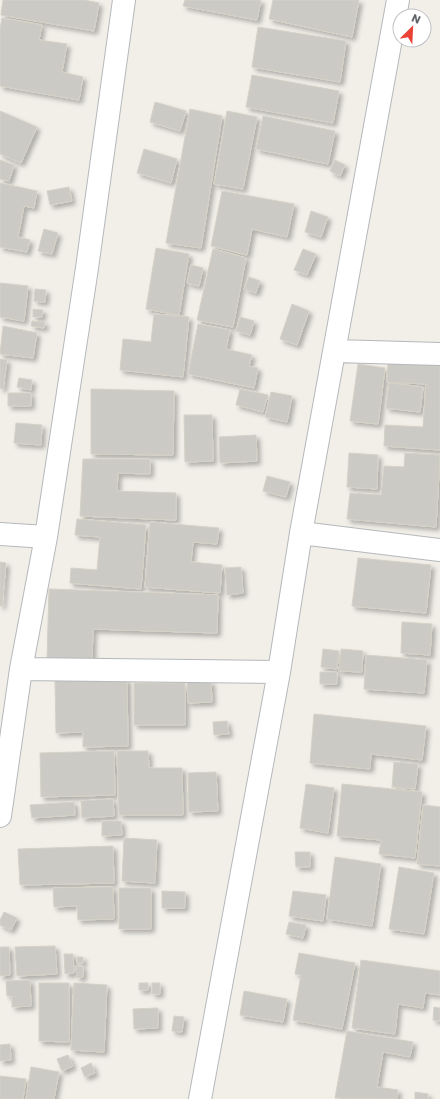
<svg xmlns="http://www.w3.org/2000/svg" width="440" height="1099" font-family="Poppins,sans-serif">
<defs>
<filter id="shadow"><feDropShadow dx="3.5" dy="3.5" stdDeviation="2" flood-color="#0004"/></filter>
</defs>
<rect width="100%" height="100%" fill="#f1efe8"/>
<path fill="#cccac5" stroke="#d6d1c6" filter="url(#shadow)" d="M 3,0 L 84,0 L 99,3 L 94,31 L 1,15 Z
M 185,0 L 261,0 L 257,20 L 183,6 Z
M 273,0 L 359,0 L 352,37 L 269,19 Z
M 2,18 L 42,25 L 39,40 L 67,44 L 62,72 L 83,77 L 79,100 L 0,86 L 0,29 Z
M 258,27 L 346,41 L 340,82 L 252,67 Z
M 252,75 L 339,91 L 333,123 L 246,107 Z
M 155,102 L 186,111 L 180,131 L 150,122 Z
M 190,109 L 222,116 L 201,248 L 166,243 Z
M 0,111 L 37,127 L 21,163 L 0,154 Z
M 227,111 L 257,117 L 243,189 L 214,184 Z
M 263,116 L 335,131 L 328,164 L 256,149 Z
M 144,149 L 177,159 L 171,183 L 137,173 Z
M 0,160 L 14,165 L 9,181 L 0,179 Z
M 335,160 L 345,165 L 340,176 L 330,171 Z
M 0,183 L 37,191 L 34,208 L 24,206 L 18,237 L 30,240 L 27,252 L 0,247 Z
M 69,187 L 72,201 L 50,205 L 47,191 Z
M 222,191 L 294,204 L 287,237 L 252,229 L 247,255 L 211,246 Z
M 311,211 L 328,217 L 321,237 L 305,232 Z
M 44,229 L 58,233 L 52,254 L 38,251 Z
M 156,248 L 189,254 L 179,315 L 146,309 Z
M 213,249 L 246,258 L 233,327 L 197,320 Z
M 303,249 L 316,254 L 307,275 L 294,270 Z
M 191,265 L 203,268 L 199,286 L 187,283 Z
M 249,277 L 260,281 L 256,293 L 244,289 Z
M 0,283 L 28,286 L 24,321 L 0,317 Z
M 35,289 L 46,290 L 45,302 L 34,301 Z
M 292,304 L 309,311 L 297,345 L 280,339 Z
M 33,309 L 43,310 L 42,317 L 33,317 Z
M 154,314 L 189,317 L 183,377 L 120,370 L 123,339 L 151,342 Z
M 240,317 L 254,321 L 250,335 L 236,331 Z
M 32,321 L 45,322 L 44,328 L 31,326 Z
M 198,324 L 230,330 L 226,349 L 252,355 L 249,366 L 258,368 L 254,388 L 188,374 Z
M 3,326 L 37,333 L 33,358 L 0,354 Z
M 0,359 L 7,360 L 3,389 L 0,388 Z
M 388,362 L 440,365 L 440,450 L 384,446 L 385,425 L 423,427 L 426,384 L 387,382 Z
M 358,364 L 385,368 L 378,424 L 350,421 Z
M 19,378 L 32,380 L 31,390 L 17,387 Z
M 389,383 L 423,387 L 420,412 L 386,408 Z
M 91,389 L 174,391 L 173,455 L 91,454 Z
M 240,389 L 268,395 L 263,412 L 236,405 Z
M 271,392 L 292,396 L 287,422 L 265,417 Z
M 8,393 L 31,393 L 31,406 L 8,406 Z
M 184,415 L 212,415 L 213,461 L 185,462 Z
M 16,423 L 42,425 L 41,445 L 14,443 Z
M 256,435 L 257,461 L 220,463 L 219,437 Z
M 349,453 L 378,455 L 377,489 L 347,487 Z
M 405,453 L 440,455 L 436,527 L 347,519 L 350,493 L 381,495 L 384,466 L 404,467 Z
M 83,459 L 150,459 L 150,474 L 118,473 L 117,491 L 176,493 L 176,520 L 80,516 Z
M 267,476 L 290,482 L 286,497 L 263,491 Z
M 77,519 L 146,525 L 141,589 L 70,583 L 71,568 L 97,570 L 100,537 L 75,535 Z
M 150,522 L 219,528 L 217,544 L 193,542 L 191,562 L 222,565 L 220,593 L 145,587 Z
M 358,558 L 431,565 L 426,613 L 352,606 Z
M 0,562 L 6,563 L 2,606 L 0,606 Z
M 241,567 L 243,593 L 227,595 L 225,568 Z
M 49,589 L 218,595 L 217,633 L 93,629 L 92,660 L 47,658 Z
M 402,622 L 432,624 L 430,655 L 401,653 Z
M 323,649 L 339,651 L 337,669 L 321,667 Z
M 341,649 L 363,651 L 362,672 L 339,671 Z
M 366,655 L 427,660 L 424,693 L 364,689 Z
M 320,672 L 337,672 L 337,684 L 320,684 Z
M 127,679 L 128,746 L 83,747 L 83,732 L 56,733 L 55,680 Z
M 211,681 L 212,702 L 188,703 L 187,682 Z
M 134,683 L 185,683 L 185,725 L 134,725 Z
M 314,714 L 426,726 L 422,760 L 371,754 L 370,769 L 310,763 Z
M 227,721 L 229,734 L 214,735 L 213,722 Z
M 114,751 L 115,795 L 41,797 L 40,753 Z
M 117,751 L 148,751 L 149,768 L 182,768 L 183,815 L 119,815 Z
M 394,762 L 418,764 L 415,789 L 392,787 Z
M 216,772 L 218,811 L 189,812 L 188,773 Z
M 306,784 L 334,788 L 328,833 L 300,828 Z
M 342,784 L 422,792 L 415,858 L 379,854 L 381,840 L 337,836 Z
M 113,799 L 114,816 L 82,818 L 81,801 Z
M 74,802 L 75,815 L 32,818 L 30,805 Z
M 423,805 L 440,807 L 440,866 L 417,864 Z
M 102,821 L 121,821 L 122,835 L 102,836 Z
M 124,838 L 157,840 L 155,883 L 122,881 Z
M 113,846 L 114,883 L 20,885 L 18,849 Z
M 295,852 L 310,852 L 310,867 L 296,867 Z
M 335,857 L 381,864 L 372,926 L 327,919 Z
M 399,867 L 434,873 L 424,934 L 389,929 Z
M 113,887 L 114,919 L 78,920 L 77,906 L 54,907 L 53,888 Z
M 119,888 L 151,888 L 151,929 L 119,929 Z
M 162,891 L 185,892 L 185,908 L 162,908 Z
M 293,891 L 326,895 L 323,921 L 289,916 Z
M 4,912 L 17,918 L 11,930 L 0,925 L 0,920 Z
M 289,922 L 306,925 L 303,938 L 286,934 Z
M 55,946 L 57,974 L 17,976 L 15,947 Z
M 0,947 L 9,947 L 10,975 L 0,976 Z
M 299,953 L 355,963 L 342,1029 L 293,1020 L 301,975 L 295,974 Z
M 64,954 L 73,954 L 74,973 L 65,974 Z
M 77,957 L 83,957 L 83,963 L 77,963 Z
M 361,960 L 440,971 L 440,995 L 425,993 L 423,1008 L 398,1004 L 395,1034 L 352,1028 Z
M 76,966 L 83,966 L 83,977 L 77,978 Z
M 30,980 L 31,1006 L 12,1007 L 12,996 L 7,996 L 6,981 Z
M 39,983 L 69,983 L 69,1042 L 39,1041 Z
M 74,983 L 107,985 L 104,1052 L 71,1050 Z
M 139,983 L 148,983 L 148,990 L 139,990 Z
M 152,983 L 160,983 L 160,994 L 152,994 Z
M 244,991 L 287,999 L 283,1022 L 240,1015 Z
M 434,1007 L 440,1008 L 440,1021 L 433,1020 Z
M 158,1008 L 158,1028 L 134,1029 L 133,1009 Z
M 174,1016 L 184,1017 L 182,1032 L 172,1031 Z
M 347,1031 L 413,1042 L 410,1057 L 383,1052 L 377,1087 L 398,1090 L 397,1099 L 335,1098 Z
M 10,1044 L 11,1060 L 0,1061 L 0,1045 Z
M 68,1055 L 73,1066 L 62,1071 L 57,1059 Z
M 91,1063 L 95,1073 L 85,1077 L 81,1068 Z
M 31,1067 L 59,1072 L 54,1099 L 26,1099 Z
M 0,1076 L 26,1079 L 23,1099 L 0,1099 Z
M 415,1092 L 428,1094 L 428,1099 L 415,1099 Z"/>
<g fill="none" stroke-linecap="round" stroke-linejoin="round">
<g stroke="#b5b8bc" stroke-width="24">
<path id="minor" d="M 335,351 L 440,354
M 301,533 L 440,550
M 0,534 L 46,537
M 21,669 L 279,672
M 0,816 L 21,669 L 46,537 L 87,268 L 124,0
M 200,1099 L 279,672 L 301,533 L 398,0"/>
</g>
<use href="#minor" stroke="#fff" stroke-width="22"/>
</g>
<g transform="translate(412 28) rotate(24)"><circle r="19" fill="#ffffff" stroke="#bfc1c3"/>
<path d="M0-3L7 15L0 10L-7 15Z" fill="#ea4335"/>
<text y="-6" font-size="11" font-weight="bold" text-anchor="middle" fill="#5f6368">N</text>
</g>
</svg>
